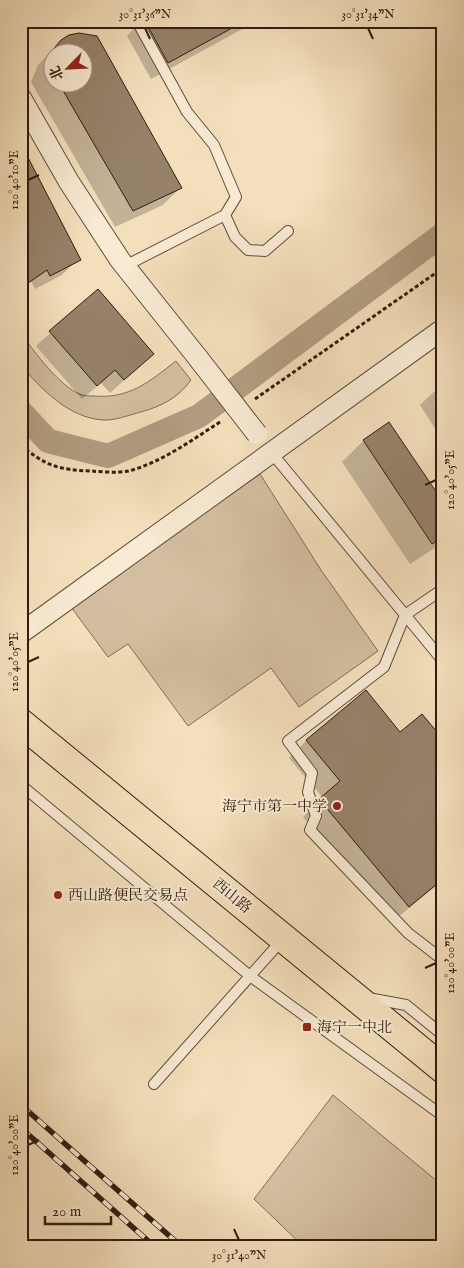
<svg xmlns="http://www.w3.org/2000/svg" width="464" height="1268" font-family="'IM FELL English','Noto Serif SC',serif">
<rect width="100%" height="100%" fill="#f4dfbc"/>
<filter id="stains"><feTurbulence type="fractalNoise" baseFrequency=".004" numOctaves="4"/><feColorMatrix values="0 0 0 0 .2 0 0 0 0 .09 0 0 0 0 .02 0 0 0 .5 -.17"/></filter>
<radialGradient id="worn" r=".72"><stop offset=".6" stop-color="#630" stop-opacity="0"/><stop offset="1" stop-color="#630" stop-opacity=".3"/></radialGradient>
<path fill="#d3be9f" stroke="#826d57" d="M 21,333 C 33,351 62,389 82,395 C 86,396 90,396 94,396 C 129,399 149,382 176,361 L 191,380 C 178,398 162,406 141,412 C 129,415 114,421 103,420 C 69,418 41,389 21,365 Z
M 260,474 L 321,570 L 378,651 L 299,707 L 271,668 L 188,726 L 128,644 L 108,657 L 71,607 Z
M 333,1095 L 443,1186 L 443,1232 L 430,1247 L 304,1247 L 254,1199 Z"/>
<path fill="#0003" fill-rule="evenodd" d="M 141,21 L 257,21 L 151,79 L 127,36 Z
M 79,34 L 180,188 L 163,205 L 115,227 L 31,82 L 38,65 L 62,40 ZM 52,52 L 82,52 L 82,82 L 52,82 Z
M 21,261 L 76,261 L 62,275 L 35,289 Z
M 97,291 L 153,354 L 110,393 L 101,383 L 82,399 L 36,346 Z
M 443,383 L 443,441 L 420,405 Z
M 389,424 L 443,504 L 443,540 L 436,547 L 410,564 L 342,462 L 363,441 Z
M 366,691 L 400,734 L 443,741 L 443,880 L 391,923 L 303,817 L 323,798 L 289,758 L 306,741 Z"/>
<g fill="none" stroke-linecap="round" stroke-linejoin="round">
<path stroke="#b29d81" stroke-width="24" d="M 21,412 L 48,441 L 108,456 L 199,416 L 443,234"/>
</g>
<path fill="#968169" stroke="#311c0f" d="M 145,21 L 245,21 L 168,63 Z
M 79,33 L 97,36 L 182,188 L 133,211 L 58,82 L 82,82 L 82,52 L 52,52 L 52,72 L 50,69 L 51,55 L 55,47 L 61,40 L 69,35 Z
M 21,144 L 81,260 L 50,276 L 47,270 L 21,288 Z
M 98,289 L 154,354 L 124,380 L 115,370 L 97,386 L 49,331 Z
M 389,422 L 443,502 L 443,537 L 432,544 L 363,440 Z
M 366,690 L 400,732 L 422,714 L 443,739 L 443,879 L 409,907 L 319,799 L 340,781 L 306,740 Z"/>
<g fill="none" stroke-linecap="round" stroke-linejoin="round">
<g stroke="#624d3a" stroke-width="12">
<path id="service" d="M 442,21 L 443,22
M 225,215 L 235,237 L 248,250 L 265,251 L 288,231
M 125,266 L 225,215 L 236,197 L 214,145 L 187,112 L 137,21
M 271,452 L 443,661
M 443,589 L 405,615 L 384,667 L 288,741 L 312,773 L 308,792 L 316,816 L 310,830 L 408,933 L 443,960
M 21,785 L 250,976 L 443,1116
M 368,998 L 406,1005 L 443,1035
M 154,1084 L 283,939"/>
</g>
<g stroke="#624d3a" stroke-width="22">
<path id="minor" d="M 21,98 L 69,182 L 120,260 L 198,358
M 21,633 L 443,329"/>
</g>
<g stroke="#311c0f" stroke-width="30">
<path id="primary" d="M 21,723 L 443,1069"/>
</g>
<path stroke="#311c0f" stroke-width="3" stroke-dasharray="4 2.5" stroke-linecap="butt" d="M 21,25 L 29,21
M 255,399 L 443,268
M 21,445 C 45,466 60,470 91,471 C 103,472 118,473 129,471 C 162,462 192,440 220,422"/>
<use href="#service" stroke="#f8ead3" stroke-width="10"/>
<use href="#minor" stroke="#f8ead3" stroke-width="20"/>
<use href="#primary" stroke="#f4dfbc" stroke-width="28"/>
<g stroke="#311c0f" stroke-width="5.5">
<path id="rail" d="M 21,1105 L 182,1247
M 21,1128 L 155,1247"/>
</g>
<use href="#rail" stroke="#f8ead3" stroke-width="4" stroke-dasharray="11" stroke-linecap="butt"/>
<g stroke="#624d3a" stroke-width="22" stroke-linecap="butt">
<path id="minor-bridge" d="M 198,358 L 257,434"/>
</g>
<use href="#minor-bridge" stroke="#f8ead3" stroke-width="20"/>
</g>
<path fill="none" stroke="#311c0f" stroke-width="2" d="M 145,28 L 150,39M 368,28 L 373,39M 28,180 L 39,175M 425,485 L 436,480M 28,662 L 39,657M 425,968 L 436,963M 28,1145 L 39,1140M 234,1229 L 239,1240"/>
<g fill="#8f2418" stroke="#f8ead3" stroke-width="2">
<circle cx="337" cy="806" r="5"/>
<circle cx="58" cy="895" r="5"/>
<rect x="302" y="1022" width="10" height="10" rx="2.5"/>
</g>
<g text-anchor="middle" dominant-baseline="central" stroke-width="4" stroke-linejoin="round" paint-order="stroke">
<g font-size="15" fill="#311c0f" stroke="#f8ead3" text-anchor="start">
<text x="327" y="806" text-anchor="end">海宁市第一中学</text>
<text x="68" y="895">西山路便民交易点</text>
<text x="317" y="1027">海宁一中北</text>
</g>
<g font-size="15" fill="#311c0f" stroke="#f8ead3">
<text transform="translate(232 896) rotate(39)">西山路</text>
</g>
</g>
<rect width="464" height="1268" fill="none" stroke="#f4dfbc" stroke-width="55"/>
<g transform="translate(68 68) rotate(246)"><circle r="24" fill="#f8ead3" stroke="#a89885"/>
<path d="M0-4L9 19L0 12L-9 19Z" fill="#8f2418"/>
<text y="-8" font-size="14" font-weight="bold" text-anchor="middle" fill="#311c0f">北</text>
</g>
<path d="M45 1216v8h66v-8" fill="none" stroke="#311c0f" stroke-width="2.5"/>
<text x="52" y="1216" font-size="15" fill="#311c0f" stroke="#f8ead3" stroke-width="4" paint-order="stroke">20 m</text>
<rect x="28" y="28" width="408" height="1212" fill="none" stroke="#311c0f" stroke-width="2"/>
<g font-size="12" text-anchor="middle" fill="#311c0f">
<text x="145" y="18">30°31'36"N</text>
<text x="368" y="18">30°31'34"N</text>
<text transform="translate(14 180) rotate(-90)" y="4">120°40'10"E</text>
<text transform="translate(450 480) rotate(-90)" y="4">120°40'05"E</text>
<text transform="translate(14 662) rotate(-90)" y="4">120°40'05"E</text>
<text transform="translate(450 963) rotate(-90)" y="4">120°40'00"E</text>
<text transform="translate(14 1145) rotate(-90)" y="4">120°40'00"E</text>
<text x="239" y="1259">30°31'40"N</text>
</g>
<rect width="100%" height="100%" filter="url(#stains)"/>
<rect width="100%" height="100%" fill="url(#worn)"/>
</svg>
